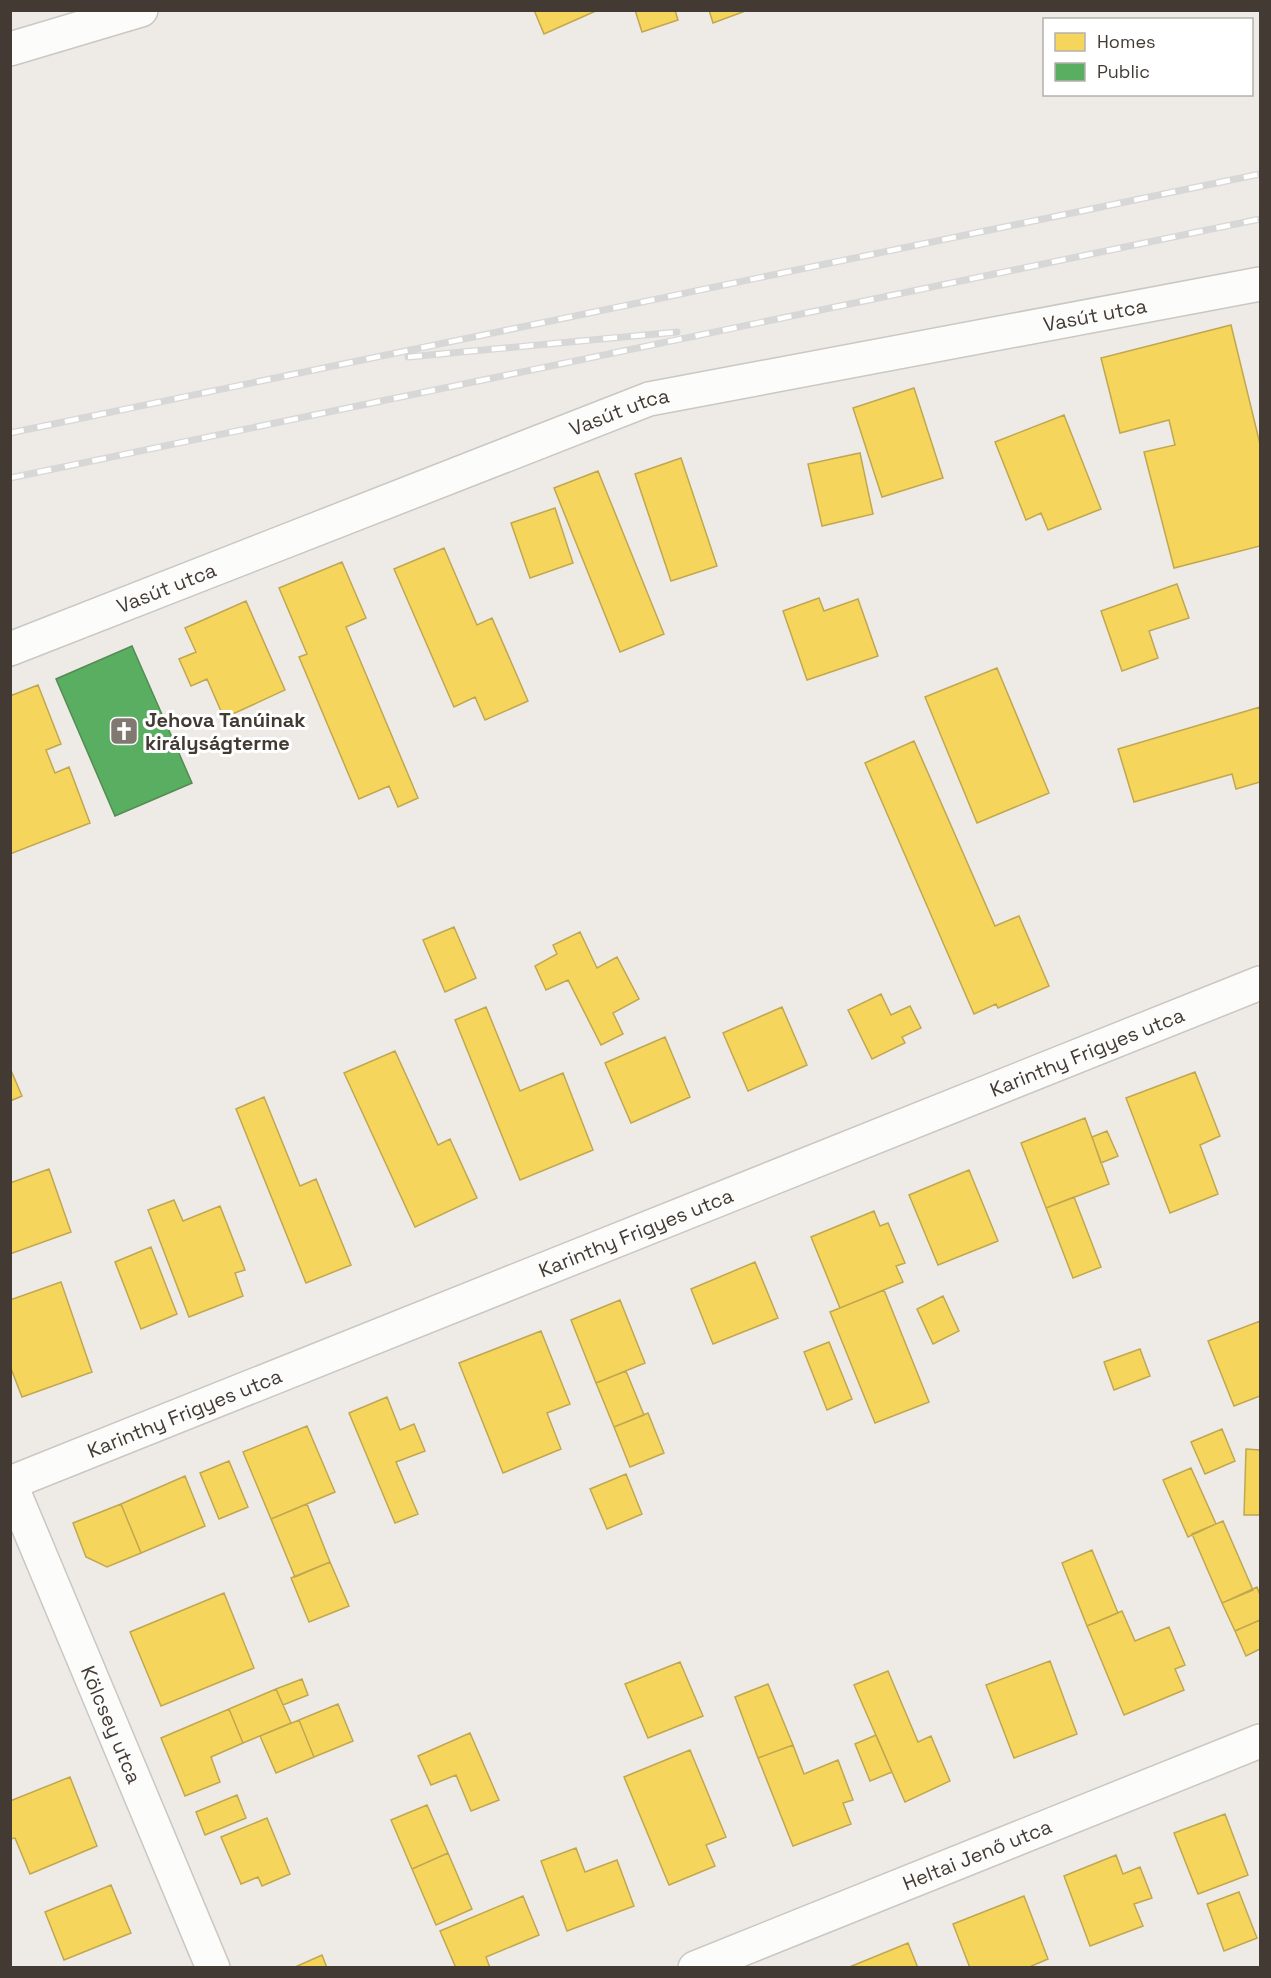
<svg xmlns="http://www.w3.org/2000/svg" width="1271" height="1978" font-family="'Space Grotesk',sans-serif">
<rect width="100%" height="100%" fill="#eeebe6"/>
<path fill="#f6d55c" stroke="#c0a750" stroke-width="1.5" d="M 534,10 L 598,10 L 544,34 Z
M 635,10 L 675,10 L 678,20 L 642,32 Z
M 709,10 L 748,10 L 713,23 Z
M 1231,325 L 1260,444 L 1260,546 L 1174,568 L 1144,452 L 1175,445 L 1169,420 L 1120,433 L 1101,358 Z
M 914,388 L 943,478 L 882,497 L 853,408 Z
M 1064,415 L 1101,509 L 1048,530 L 1041,513 L 1026,520 L 995,442 Z
M 860,453 L 873,514 L 822,526 L 808,464 Z
M 681,458 L 717,566 L 671,581 L 635,474 Z
M 598,471 L 664,634 L 620,652 L 554,488 Z
M 555,508 L 573,563 L 530,578 L 511,523 Z
M 444,548 L 477,625 L 492,618 L 528,701 L 485,720 L 475,697 L 454,707 L 394,569 Z
M 342,562 L 366,618 L 346,627 L 418,798 L 398,807 L 389,786 L 359,799 L 299,657 L 307,654 L 279,588 Z
M 1177,584 L 1189,618 L 1149,631 L 1158,658 L 1122,671 L 1101,611 Z
M 819,598 L 824,611 L 858,599 L 878,656 L 807,680 L 783,611 Z
M 246,601 L 285,690 L 224,718 L 207,679 L 191,686 L 179,659 L 196,652 L 185,628 Z
M 997,668 L 1049,793 L 977,823 L 925,697 Z
M 38,685 L 61,744 L 46,750 L 55,773 L 69,767 L 90,823 L 10,854 L 10,696 Z
M 1260,707 L 1260,782 L 1236,789 L 1232,774 L 1134,802 L 1118,749 Z
M 914,741 L 995,926 L 1019,916 L 1049,986 L 998,1008 L 996,1004 L 974,1014 L 865,763 Z
M 454,927 L 476,978 L 445,992 L 423,940 Z
M 580,932 L 597,968 L 617,957 L 639,999 L 613,1013 L 623,1034 L 601,1045 L 568,980 L 546,990 L 535,966 L 557,954 L 553,945 Z
M 881,994 L 891,1015 L 910,1006 L 921,1028 L 902,1037 L 905,1043 L 872,1059 L 848,1010 Z
M 486,1007 L 520,1091 L 563,1073 L 593,1150 L 520,1180 L 455,1020 Z
M 782,1007 L 807,1065 L 748,1091 L 723,1033 Z
M 665,1037 L 690,1097 L 631,1123 L 605,1063 Z
M 395,1051 L 438,1145 L 450,1139 L 477,1198 L 415,1227 L 344,1073 Z
M 10,1068 L 22,1096 L 10,1101 Z
M 1195,1072 L 1220,1136 L 1200,1145 L 1218,1194 L 1170,1213 L 1126,1098 Z
M 264,1097 L 300,1186 L 316,1179 L 351,1265 L 306,1283 L 236,1109 Z
M 1085,1118 L 1109,1184 L 1046,1208 L 1021,1143 Z
M 1107,1131 L 1118,1156 L 1101,1163 L 1092,1137 Z
M 49,1169 L 71,1232 L 10,1254 L 10,1183 Z
M 969,1170 L 998,1241 L 938,1265 L 909,1195 Z
M 1074,1197 L 1101,1267 L 1073,1278 L 1046,1208 Z
M 174,1200 L 183,1221 L 220,1206 L 245,1270 L 235,1273 L 243,1296 L 189,1317 L 148,1210 Z
M 874,1211 L 880,1226 L 888,1223 L 905,1263 L 896,1266 L 903,1282 L 840,1308 L 811,1237 Z
M 151,1247 L 177,1314 L 141,1329 L 115,1262 Z
M 755,1262 L 778,1318 L 713,1344 L 691,1289 Z
M 61,1282 L 92,1372 L 22,1397 L 10,1366 L 10,1300 Z
M 884,1290 L 929,1402 L 875,1423 L 830,1312 Z
M 943,1296 L 959,1331 L 933,1344 L 917,1309 Z
M 620,1300 L 645,1363 L 596,1383 L 571,1320 Z
M 1260,1321 L 1260,1396 L 1234,1406 L 1208,1341 Z
M 541,1331 L 570,1404 L 547,1413 L 561,1449 L 503,1473 L 459,1363 Z
M 829,1342 L 852,1399 L 827,1410 L 804,1352 Z
M 1140,1349 L 1150,1376 L 1114,1390 L 1104,1362 Z
M 626,1371 L 644,1415 L 614,1427 L 596,1383 Z
M 387,1397 L 400,1430 L 414,1424 L 425,1451 L 396,1462 L 418,1514 L 395,1523 L 349,1413 Z
M 648,1413 L 664,1453 L 630,1467 L 614,1427 Z
M 307,1426 L 335,1492 L 271,1519 L 243,1452 Z
M 1222,1429 L 1235,1461 L 1205,1474 L 1191,1442 Z
M 1246,1449 L 1260,1450 L 1260,1515 L 1244,1515 Z
M 229,1461 L 248,1507 L 219,1519 L 200,1473 Z
M 1191,1468 L 1216,1524 L 1188,1537 L 1163,1480 Z
M 626,1474 L 642,1514 L 607,1529 L 590,1489 Z
M 185,1476 L 205,1526 L 141,1553 L 121,1504 Z
M 121,1504 L 141,1553 L 107,1567 L 86,1557 L 73,1523 Z
M 307,1504 L 330,1562 L 295,1577 L 271,1519 Z
M 1223,1521 L 1253,1590 L 1222,1603 L 1192,1534 Z
M 1092,1550 L 1118,1613 L 1087,1626 L 1062,1563 Z
M 330,1562 L 349,1606 L 309,1622 L 291,1578 Z
M 1257,1587 L 1260,1595 L 1260,1620 L 1235,1631 L 1222,1603 Z
M 224,1593 L 254,1668 L 161,1706 L 130,1632 Z
M 1122,1611 L 1135,1641 L 1169,1627 L 1185,1665 L 1175,1669 L 1184,1690 L 1124,1715 L 1087,1626 Z
M 1260,1620 L 1260,1649 L 1246,1656 L 1235,1631 Z
M 1050,1661 L 1077,1734 L 1014,1758 L 986,1685 Z
M 680,1662 L 703,1716 L 648,1738 L 625,1684 Z
M 888,1671 L 918,1742 L 931,1736 L 950,1781 L 905,1802 L 854,1685 Z
M 302,1679 L 308,1695 L 283,1705 L 276,1689 Z
M 768,1684 L 793,1745 L 758,1758 L 735,1697 Z
M 276,1689 L 291,1723 L 243,1743 L 229,1709 Z
M 338,1704 L 353,1741 L 314,1757 L 299,1720 Z
M 229,1709 L 243,1743 L 211,1757 L 220,1782 L 185,1796 L 161,1738 Z
M 299,1720 L 314,1757 L 276,1773 L 260,1736 Z
M 470,1733 L 499,1800 L 471,1811 L 456,1775 L 431,1785 L 418,1756 Z
M 876,1735 L 892,1772 L 870,1781 L 855,1744 Z
M 793,1745 L 804,1774 L 838,1760 L 853,1800 L 843,1803 L 851,1824 L 793,1846 L 758,1758 Z
M 690,1750 L 726,1837 L 706,1845 L 715,1866 L 669,1885 L 624,1777 Z
M 70,1777 L 97,1846 L 30,1874 L 15,1838 L 10,1839 L 10,1801 Z
M 237,1795 L 246,1818 L 205,1835 L 196,1812 Z
M 427,1805 L 448,1853 L 412,1869 L 391,1820 Z
M 1225,1814 L 1248,1875 L 1198,1894 L 1174,1833 Z
M 267,1818 L 290,1874 L 262,1886 L 258,1877 L 241,1884 L 221,1837 Z
M 576,1848 L 585,1872 L 617,1860 L 634,1906 L 567,1931 L 541,1861 Z
M 448,1853 L 472,1909 L 436,1925 L 412,1869 Z
M 1116,1855 L 1123,1874 L 1140,1867 L 1152,1898 L 1134,1904 L 1143,1926 L 1090,1946 L 1064,1876 Z
M 111,1885 L 131,1933 L 64,1960 L 45,1912 Z
M 1239,1892 L 1257,1938 L 1224,1951 L 1207,1904 Z
M 523,1896 L 539,1935 L 486,1957 L 490,1968 L 456,1968 L 440,1931 Z
M 1024,1896 L 1048,1959 L 1027,1968 L 970,1968 L 953,1924 Z
M 908,1943 L 918,1968 L 847,1968 Z
M 322,1955 L 327,1968 L 293,1968 Z"/>
<path fill="#5aae61" stroke="#538c53" stroke-width="1.5" d="M 132,646 L 192,783 L 115,816 L 56,679 Z"/>
<g fill="none" stroke-linecap="round" stroke-linejoin="round">
<g stroke="#cbc7c2" stroke-width="36">
<g id="minor">
<path d="M 10,49 L 141,10"/>
<path id="s1" d="M 10,649 L 649,399 L 1260,284"/>
<path id="s2" d="M 10,1483 L 1260,983"/>
<path id="s3" d="M 10,1483 L 213,1968"/>
<path id="s4" d="M 695,1968 L 1260,1741"/>
</g>
</g>
<use href="#minor" stroke="#fcfcfb" stroke-width="33"/>
<g stroke="#d8d7d7" stroke-width="7">
<path id="rail" d="M 408,357 L 677,332
M 10,433 L 1260,174
M 10,478 L 1260,219"/>
</g>
<use href="#rail" stroke="#fff" stroke-width="4.5" stroke-dasharray="14" stroke-linecap="butt"/>
</g>
<defs>
<g id="church-square" transform="scale(1.5)"><rect x="-9" y="-9" width="18" height="18" rx="4" fill="#7f7972" stroke="#fff"/><path d="M-1.2-6h2.4v3.5h3.3v2.4h-3.3V6h-2.4V-.1h-3.3v-2.4h3.3Z" fill="#fff"/></g>
</defs>
<g fill-rule="evenodd">
<use href="#church-square" x="124" y="731"/>
</g>
<g text-anchor="middle" dominant-baseline="central" stroke-width="6" stroke-linejoin="round" paint-order="stroke">
<g font-size="20" fill="#433b33" stroke="#fff">
<text stroke="none"><textPath href="#s1" startOffset="1140">Vasút utca</textPath></text>
<text stroke="none"><textPath href="#s1" startOffset="654">Vasút utca</textPath></text>
<text stroke="none"><textPath href="#s1" startOffset="168">Vasút utca</textPath></text>
<text stroke="none"><textPath href="#s2" startOffset="1160">Karinthy Frigyes utca</textPath></text>
<text stroke="none"><textPath href="#s2" startOffset="674">Karinthy Frigyes utca</textPath></text>
<text stroke="none"><textPath href="#s2" startOffset="188">Karinthy Frigyes utca</textPath></text>
<text stroke="none"><textPath href="#s3" startOffset="262">Kölcsey utca</textPath></text>
<text stroke="none"><textPath href="#s4" startOffset="304">Heltai Jenő utca</textPath></text>
</g>
<g font-size="20" font-weight="bold" fill="#433b33" stroke="#fff" text-anchor="start">
<text x="145" y="720">Jehova Tanúinak<tspan x="145" dy="23">királyságterme</tspan></text>
</g>
</g>
<rect width="1271" height="1978" fill="none" stroke="#433b33" stroke-width="24"/>
<rect x="1043" y="18" width="210" height="78" fill="#ffffff" stroke="#b4b1ad" stroke-width="1.5"/>
<rect x="1055" y="33" width="30" height="18" fill="#f6d55c" stroke="#b4b1ad" stroke-width="1.5"/>
<text x="1097" y="48" font-size="18" fill="#433b33">Homes</text>
<rect x="1055" y="63" width="30" height="18" fill="#5aae61" stroke="#b4b1ad" stroke-width="1.5"/>
<text x="1097" y="78" font-size="18" fill="#433b33">Public</text>
</svg>
